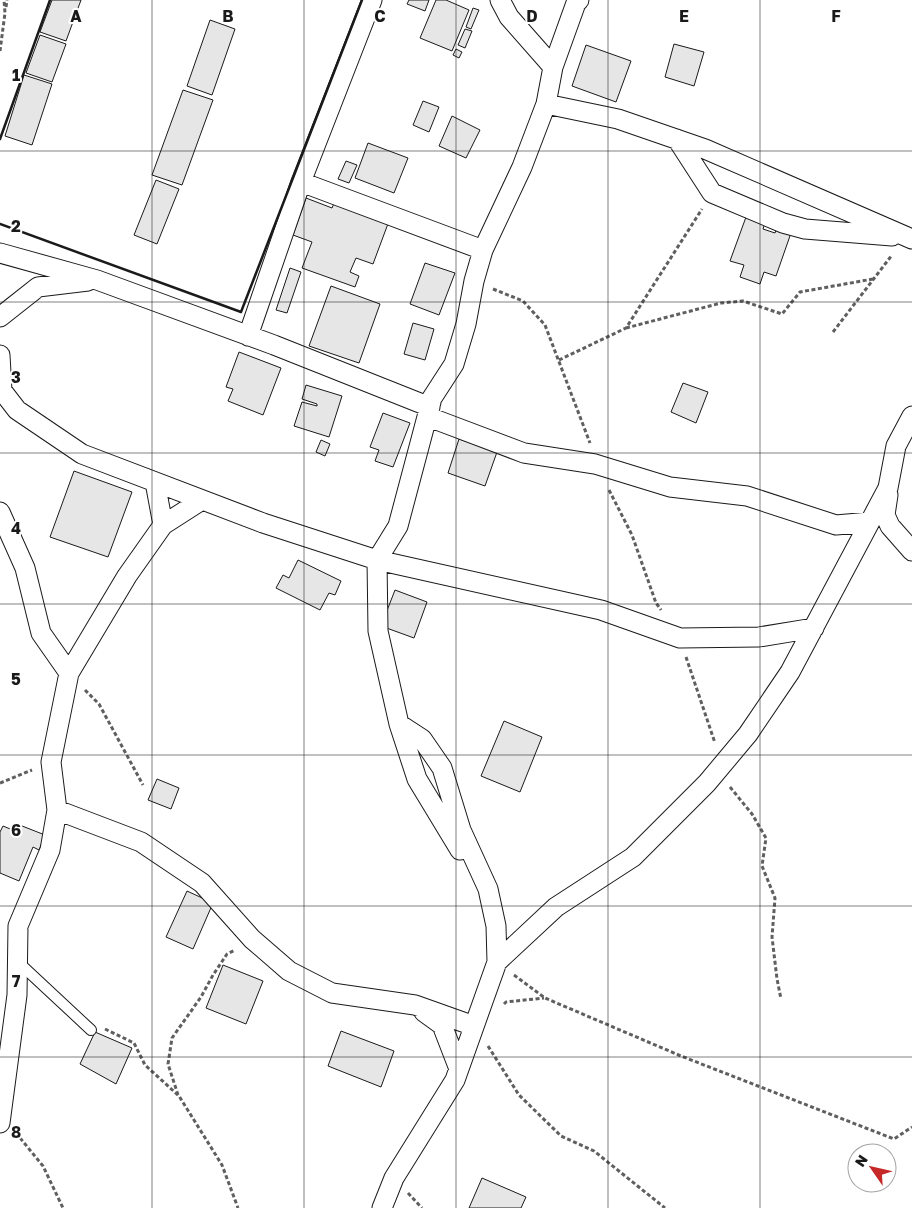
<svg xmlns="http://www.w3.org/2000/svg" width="912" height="1208" font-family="'Golos Text',sans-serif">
<rect width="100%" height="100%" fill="#fff"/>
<path fill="#e6e6e6" stroke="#1a1a1a" d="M 52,0 L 81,0 L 66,41 L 40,32 Z
M 409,0 L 429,0 L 425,11 L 407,4 Z
M 436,0 L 446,0 L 469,10 L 452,51 L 420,38 Z
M 473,8 L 479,10 L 471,29 L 466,27 Z
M 210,20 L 235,29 L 212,95 L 187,86 Z
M 465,29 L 472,31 L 465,48 L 458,45 Z
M 40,35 L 66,44 L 52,82 L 26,73 Z
M 674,44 L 704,52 L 694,86 L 665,77 Z
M 586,45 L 631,61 L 616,102 L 572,86 Z
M 456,49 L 462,52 L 459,58 L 453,55 Z
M 24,75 L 52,84 L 32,145 L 5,136 Z
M 183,90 L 213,100 L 182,185 L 152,175 Z
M 423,101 L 439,107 L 429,132 L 413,125 Z
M 452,116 L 480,130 L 466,158 L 439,146 Z
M 368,143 L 408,158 L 394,193 L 355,178 Z
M 346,161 L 357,165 L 349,183 L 338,179 Z
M 156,180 L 179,189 L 157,244 L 134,235 Z
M 306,198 L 332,208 L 335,201 L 389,221 L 373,264 L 356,258 L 350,272 L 359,276 L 355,287 L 302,268 L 312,242 L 293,235 Z
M 746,217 L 765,223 L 763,229 L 775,233 L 777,228 L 791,233 L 776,276 L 764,272 L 760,284 L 740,277 L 744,265 L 730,261 Z
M 425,263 L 455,273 L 439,315 L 410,304 Z
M 290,268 L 301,272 L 287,313 L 276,310 Z
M 331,286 L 380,304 L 359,363 L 309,346 Z
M 413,323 L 434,329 L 425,360 L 404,354 Z
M 239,352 L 281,368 L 263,415 L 228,401 L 233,389 L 226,387 Z
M 683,383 L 708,392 L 696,423 L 671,412 Z
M 306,385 L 342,396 L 329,437 L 294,426 L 302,402 L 317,406 L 317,404 L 302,399 Z
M 383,413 L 410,423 L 393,467 L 375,461 L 379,450 L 370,447 Z
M 459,439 L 497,452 L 485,486 L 448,473 Z
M 321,440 L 330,444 L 325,456 L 316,452 Z
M 74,471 L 132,492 L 108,557 L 50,537 Z
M 298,560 L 341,581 L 335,595 L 329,593 L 320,610 L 276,588 L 283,575 L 289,578 Z
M 395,590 L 427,602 L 414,638 L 381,626 Z
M 504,721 L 542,737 L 520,792 L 481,776 Z
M 157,779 L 179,788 L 171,809 L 148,800 Z
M 17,824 L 45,835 L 39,850 L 33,847 L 19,881 L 0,873 L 0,832 L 3,826 L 15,831 Z
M 187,891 L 213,903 L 193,949 L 166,937 Z
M 223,965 L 263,981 L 246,1024 L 206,1008 Z
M 341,1031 L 394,1051 L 381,1087 L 328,1066 Z
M 95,1032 L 132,1048 L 116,1084 L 80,1064 Z
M 482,1178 L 526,1197 L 521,1208 L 469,1208 Z"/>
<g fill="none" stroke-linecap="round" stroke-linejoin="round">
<g stroke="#1a1a1a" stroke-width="12">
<path id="lane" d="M 18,962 L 91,1030"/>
</g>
<g stroke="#1a1a1a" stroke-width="21">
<path id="street" d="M 500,0 L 509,17 L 553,67
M 546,104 L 618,119 L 705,149 L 912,239
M 677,139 L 712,193 L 783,223 L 805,229 L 892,236
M 301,182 L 483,250
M 0,253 L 97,280 L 274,345 L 430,407
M 0,317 L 38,287 L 88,281
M 248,336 L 301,182 L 372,0
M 0,355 L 2,391
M 0,388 L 17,410 L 82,454 L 263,523 L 377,560 L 601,610 L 680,638 L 759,637 L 814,628
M 427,418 L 434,419 L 524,453 L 595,464 L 670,487 L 747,496 L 836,525 L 870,522
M 155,482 L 163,525
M 888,495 L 885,515 L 890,526 L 912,551
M 0,512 L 25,568 L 41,633 L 69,673
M 399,724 L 417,779 L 460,850
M 57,810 L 141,842 L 202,883 L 252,939 L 289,971 L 332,993 L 415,1005 L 474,1026
M 497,962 L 556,907 L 633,857 L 707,783 L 748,734 L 790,672 L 888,488 L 896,446 L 912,416
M 424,1012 L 442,1025 L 459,1069
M 0,1123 L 17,995 L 18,926 L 50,850 L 57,810 L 51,762 L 69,673 L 127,576 L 163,525 L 202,500
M 382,1208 L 394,1178 L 455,1080 L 497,962 L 496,926 L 488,889 L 461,830 L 442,768 L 422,739 L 399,724 L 378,631 L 377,560 L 398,526 L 432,398 L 454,364 L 466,324 L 474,281 L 483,250 L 522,167 L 546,104 L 553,67 L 576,3 L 579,0"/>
</g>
<path stroke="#5f5f5f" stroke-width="3" stroke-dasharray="4 2.5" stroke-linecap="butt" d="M 6,7 L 7,0
M 0,51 L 5,13 L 4,0
M 493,289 L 523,301 L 545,325 L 590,443
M 626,328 L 721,303 L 743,301 L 782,314 L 800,292 L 873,279
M 833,332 L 892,255
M 559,360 L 626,328 L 702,209
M 609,490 L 632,535 L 656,603 L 661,610
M 686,657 L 715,743
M 85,690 L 99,704 L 143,785
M 0,783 L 32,770
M 730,787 L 752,814 L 766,838 L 762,866 L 775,898 L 772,937 L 777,979 L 781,999
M 514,975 L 545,998 L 681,1056 L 894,1139 L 912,1127
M 504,1004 L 506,1002 L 544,998
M 105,1029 L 134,1043 L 145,1065 L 179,1096 L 222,1165 L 238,1208
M 488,1046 L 519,1095 L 561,1136 L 594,1151 L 665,1208
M 178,1095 L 168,1064 L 172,1038 L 201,997 L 213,975 L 227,954 L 235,950
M 16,1133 L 43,1166 L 63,1208
M 408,1193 L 422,1208"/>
<use href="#lane" stroke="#fff" stroke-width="10"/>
<use href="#street" stroke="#fff" stroke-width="19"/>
<path stroke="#1a1a1a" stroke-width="2.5" d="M 0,139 L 50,0
M 0,224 L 241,312 L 362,0"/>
</g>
<path fill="none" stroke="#1a1a1a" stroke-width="1" stroke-opacity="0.55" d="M 152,0 L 152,1208M 304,0 L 304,1208M 456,0 L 456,1208M 608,0 L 608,1208M 760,0 L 760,1208M 0,151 L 912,151M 0,302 L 912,302M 0,453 L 912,453M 0,604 L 912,604M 0,755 L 912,755M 0,906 L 912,906M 0,1057 L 912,1057"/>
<g font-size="16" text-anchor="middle" font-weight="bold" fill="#1a1a1a" stroke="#fff" stroke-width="4" stroke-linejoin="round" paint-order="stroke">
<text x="76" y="22">A</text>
<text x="228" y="22">B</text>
<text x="380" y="22">C</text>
<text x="532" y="22">D</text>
<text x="684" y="22">E</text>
<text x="836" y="22">F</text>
<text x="16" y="81">1</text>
<text x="16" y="232">2</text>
<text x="16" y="383">3</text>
<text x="16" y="534">4</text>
<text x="16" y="685">5</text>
<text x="16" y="836">6</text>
<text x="16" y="987">7</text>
<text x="16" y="1138">8</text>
</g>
<g transform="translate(872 1168) rotate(304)"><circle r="24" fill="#ffffff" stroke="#a3a3a3"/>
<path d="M0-4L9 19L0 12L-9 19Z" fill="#c62828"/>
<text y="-8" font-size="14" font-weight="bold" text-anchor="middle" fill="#1a1a1a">N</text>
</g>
</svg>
